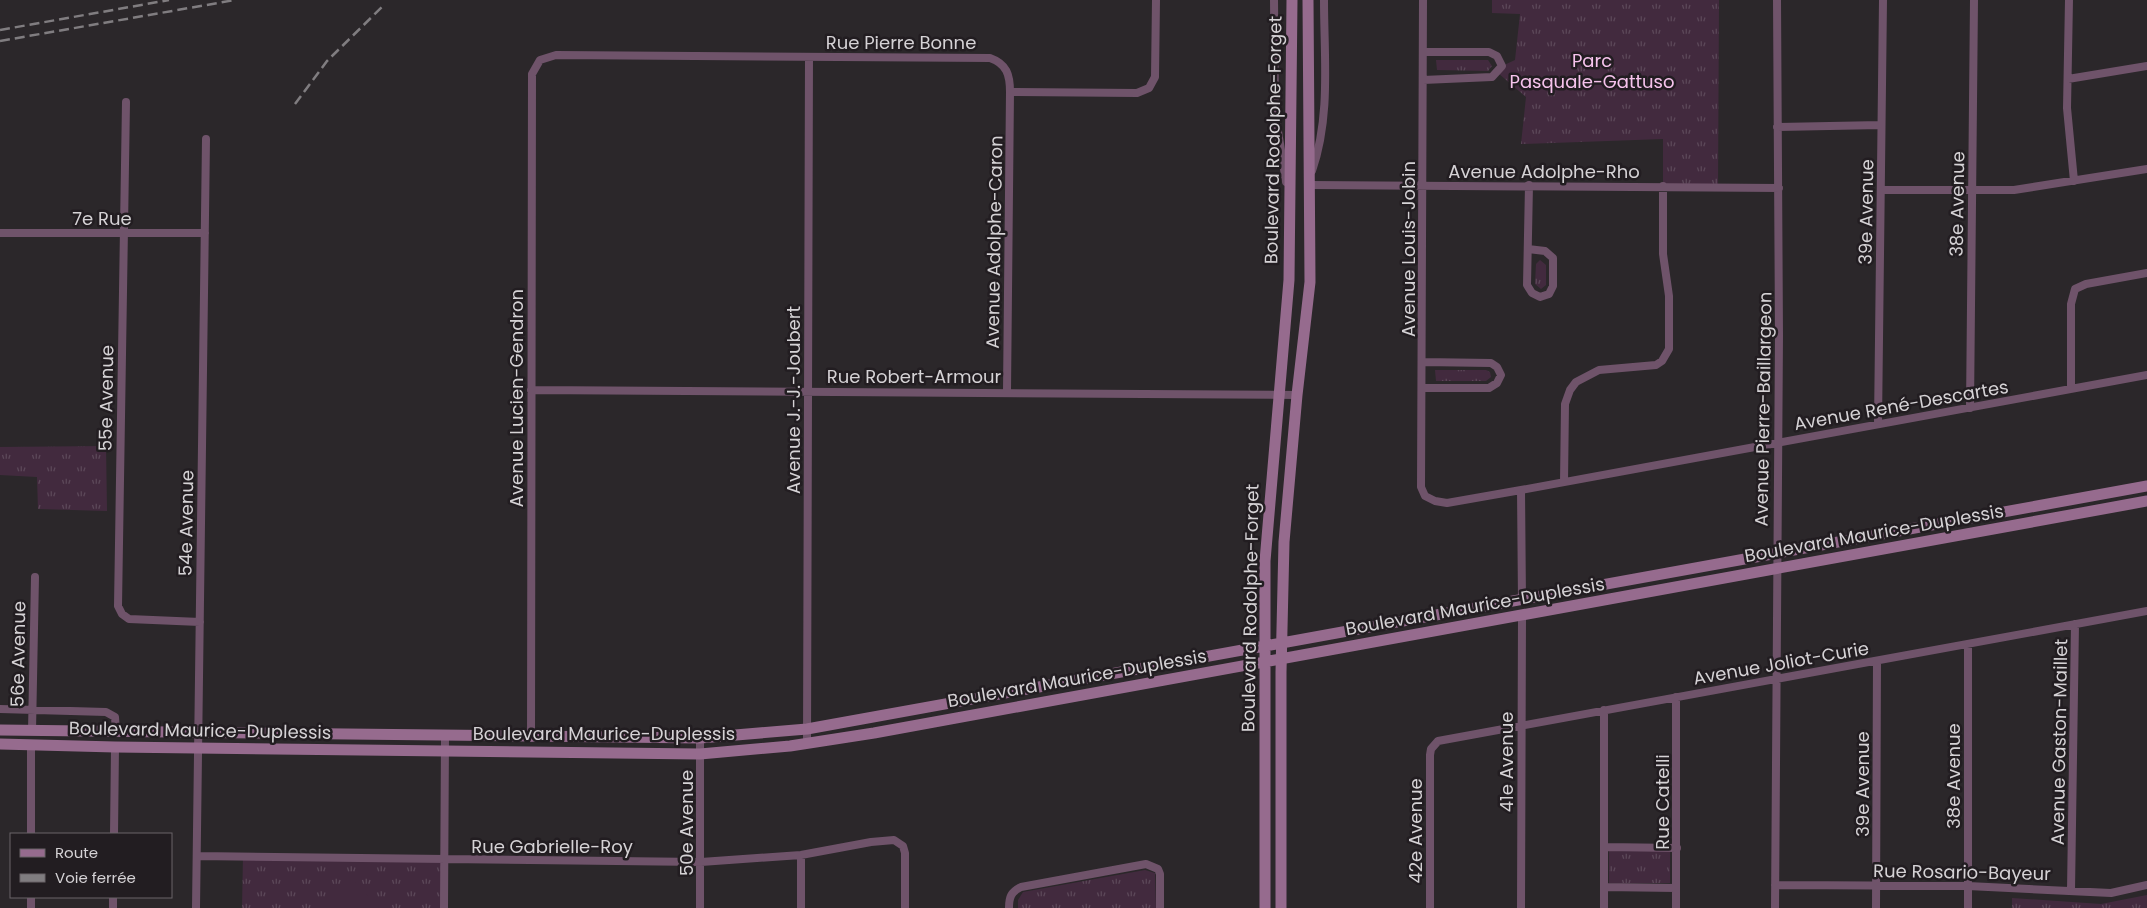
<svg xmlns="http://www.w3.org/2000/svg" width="2147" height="908" font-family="Poppins,sans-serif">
<defs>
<pattern id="grass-tufts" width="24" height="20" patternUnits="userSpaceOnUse" patternTransform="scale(1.25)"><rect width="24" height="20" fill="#422a3e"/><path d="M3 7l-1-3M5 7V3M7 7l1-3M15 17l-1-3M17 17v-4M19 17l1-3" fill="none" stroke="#5c4859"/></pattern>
</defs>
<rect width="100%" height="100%" fill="#2b272a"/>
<path fill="url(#grass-tufts)" d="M 1492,0 L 1719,0 L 1718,186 L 1663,186 L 1663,139 L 1521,144 L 1526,97 L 1498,73 L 1502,66 L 1515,60 L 1520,14 L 1492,13 Z
M 1436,60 L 1488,60 L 1492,66 L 1488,71 L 1437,70 Z
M 1540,260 L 1546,265 L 1546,285 L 1541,289 L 1535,284 L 1536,264 Z
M 1435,370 L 1486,370 L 1490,372 L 1491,377 L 1486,381 L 1436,381 Z
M 106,446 L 107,511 L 38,509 L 37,477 L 0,475 L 0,447 Z
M 1609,849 L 1670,850 L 1670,883 L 1609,883 Z
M 243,856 L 444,860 L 444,908 L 242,908 Z
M 1145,870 L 1155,873 L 1156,908 L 1018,908 L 1018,900 L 1023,892 Z
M 2147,895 L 2147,908 L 2012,908 L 2012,898 L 2101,904 Z"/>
<path fill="#422a3e" d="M 355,882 L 379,908 L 327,908 Z"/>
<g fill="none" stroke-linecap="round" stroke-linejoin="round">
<path stroke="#6f536a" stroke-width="8" d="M 1274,0 L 1275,112 L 1286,182
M 1423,0 L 1421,487 L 1425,496 L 1435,501 L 1447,503 L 1521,490 L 2147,375
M 2069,0 L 2067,108 L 2074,181
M 2068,79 L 2147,66
M 1423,80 L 1492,77 L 1502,66 L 1497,56 L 1489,52 L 1423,52
M 126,102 L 118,606 L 122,614 L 129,619 L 200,622
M 1777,127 L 1881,125
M 1312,171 C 1331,116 1324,57 1324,0
M 1310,185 L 1779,188
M 1882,190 L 2014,190 L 2147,169
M 0,233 L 205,233
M 1528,249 L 1545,251 L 1553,258 L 1553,286 L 1549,294 L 1540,297 L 1532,293 L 1527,285 L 1529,185
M 1423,388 L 1489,388 L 1497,383 L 1501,375 L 1497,367 L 1491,363 L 1423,362
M 2071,389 L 2071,304 L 2075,289 L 2086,284 L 2147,273
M 531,390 L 1297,395
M 1007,392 L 1010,92
M 1970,408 L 1974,0
M 1878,424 L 1883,0
M 1564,482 L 1565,404 L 1570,390 L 1576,382 L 1599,370 L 1656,365 L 1662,361 L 1669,349 L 1669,296 L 1663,254 L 1663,186
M 1521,490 L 1522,600
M 0,709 L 106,712 L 115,717 L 116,732
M 32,731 L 35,577
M 531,738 L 532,74 L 540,60 L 556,55 L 990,58 C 1007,64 1010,75 1010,92 L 1137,93 L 1149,88 L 1155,77 L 1156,0
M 700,738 L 700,908
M 807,744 L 809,57
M 31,834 L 31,744
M 114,834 L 115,747
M 1605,847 L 1677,848
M 801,855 L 801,908
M 197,856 L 701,862 L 801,855 L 871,842 L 894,840 L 903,846 L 905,853 L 905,908
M 1775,885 L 1968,886 L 2111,893 L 2147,885
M 1604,887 L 1676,888
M 2071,891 L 2075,624
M 31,908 L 31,897
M 113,908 L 113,897
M 196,908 L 206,139
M 444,908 L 445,737
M 1009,908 C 1009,897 1011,892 1021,887 L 1146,864 L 1158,869 L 1160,874 L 1160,908
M 1430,908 L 1430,755 L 1431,749 L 1438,741 L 2147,611
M 1521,908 L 1522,615
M 1604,908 L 1604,710
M 1676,908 L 1676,697
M 1775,908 L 1779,335 L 1777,0
M 1876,908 L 1877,661
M 1968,908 L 1968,644"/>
<path stroke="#966b8e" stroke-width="11" d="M 0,730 L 700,738 L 807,729 L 2147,486
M 0,744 L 115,747 L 700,754 L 790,746 L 874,733 L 2147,501
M 1265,908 L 1265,561 L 1289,280 L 1292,0
M 1281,908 L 1281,672 L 1284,542 L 1297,395 L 1310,282 L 1308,0"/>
<path stroke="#807d80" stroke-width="2.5" stroke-dasharray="10 5" stroke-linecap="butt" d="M 0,30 L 169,0
M 0,41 L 235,0
M 295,104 L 327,61 L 382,7"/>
</g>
<g text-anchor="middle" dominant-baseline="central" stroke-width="5" stroke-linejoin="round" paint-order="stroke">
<g font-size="18" fill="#d5d2d5" stroke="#221d21">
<text x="901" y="42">Rue Pierre Bonne</text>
<text transform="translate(1273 140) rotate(-89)">Boulevard Rodolphe-Forget</text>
<text x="1544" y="171">Avenue Adolphe-Rho</text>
<text transform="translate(1957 204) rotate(-89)">38e Avenue</text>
<text transform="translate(1866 212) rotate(-89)">39e Avenue</text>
<text x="102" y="218">7e Rue</text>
<text transform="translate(994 242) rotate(-89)">Avenue Adolphe-Caron</text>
<text transform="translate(1408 249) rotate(-90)">Avenue Louis-Jobin</text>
<text x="914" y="376">Rue Robert-Armour</text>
<text transform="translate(106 398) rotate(-89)">55e Avenue</text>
<text transform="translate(516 398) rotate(-90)">Avenue Lucien-Gendron</text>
<text transform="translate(793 400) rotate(-90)">Avenue J.-J.-Joubert</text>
<text transform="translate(1901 405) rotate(-10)">Avenue René-Descartes</text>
<text transform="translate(1763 409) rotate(-89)">Avenue Pierre-Baillargeon</text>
<text transform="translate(186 523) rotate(-89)">54e Avenue</text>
<text transform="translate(1874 533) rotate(-10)">Boulevard Maurice-Duplessis</text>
<text transform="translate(1475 606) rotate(-10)">Boulevard Maurice-Duplessis</text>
<text transform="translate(1250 608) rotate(-89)">Boulevard Rodolphe-Forget</text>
<text transform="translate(18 654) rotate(-89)">56e Avenue</text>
<text transform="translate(1781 663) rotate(-10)">Avenue Joliot-Curie</text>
<text transform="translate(1077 678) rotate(-10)">Boulevard Maurice-Duplessis</text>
<text transform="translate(200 730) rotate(1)">Boulevard Maurice-Duplessis</text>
<text x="604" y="733">Boulevard Maurice-Duplessis</text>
<text transform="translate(2059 742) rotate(-89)">Avenue Gaston-Maillet</text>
<text transform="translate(1506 762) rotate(-90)">41e Avenue</text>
<text transform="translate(1953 776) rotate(-90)">38e Avenue</text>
<text transform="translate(1862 784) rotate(-90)">39e Avenue</text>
<text transform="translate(1662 802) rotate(-90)">Rue Catelli</text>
<text transform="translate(686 823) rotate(-90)">50e Avenue</text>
<text transform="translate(1415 831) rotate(-90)">42e Avenue</text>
<text x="552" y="846">Rue Gabrielle-Roy</text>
<text transform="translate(1962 872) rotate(1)">Rue Rosario-Bayeur</text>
</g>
<g font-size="18" fill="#f6c3ec" stroke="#221d21">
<text x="1592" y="60">Parc<tspan x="1592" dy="21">Pasquale-Gattuso</tspan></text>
</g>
</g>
<rect x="10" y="833" width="162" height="65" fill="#221d21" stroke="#6a6569"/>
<rect x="20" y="849" width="25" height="8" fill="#966b8e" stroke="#6a6569"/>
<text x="55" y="858" font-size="15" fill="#d5d2d5">Route</text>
<rect x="20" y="874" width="25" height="8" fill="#807d80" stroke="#6a6569"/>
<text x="55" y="883" font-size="15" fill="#d5d2d5">Voie ferrée</text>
</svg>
